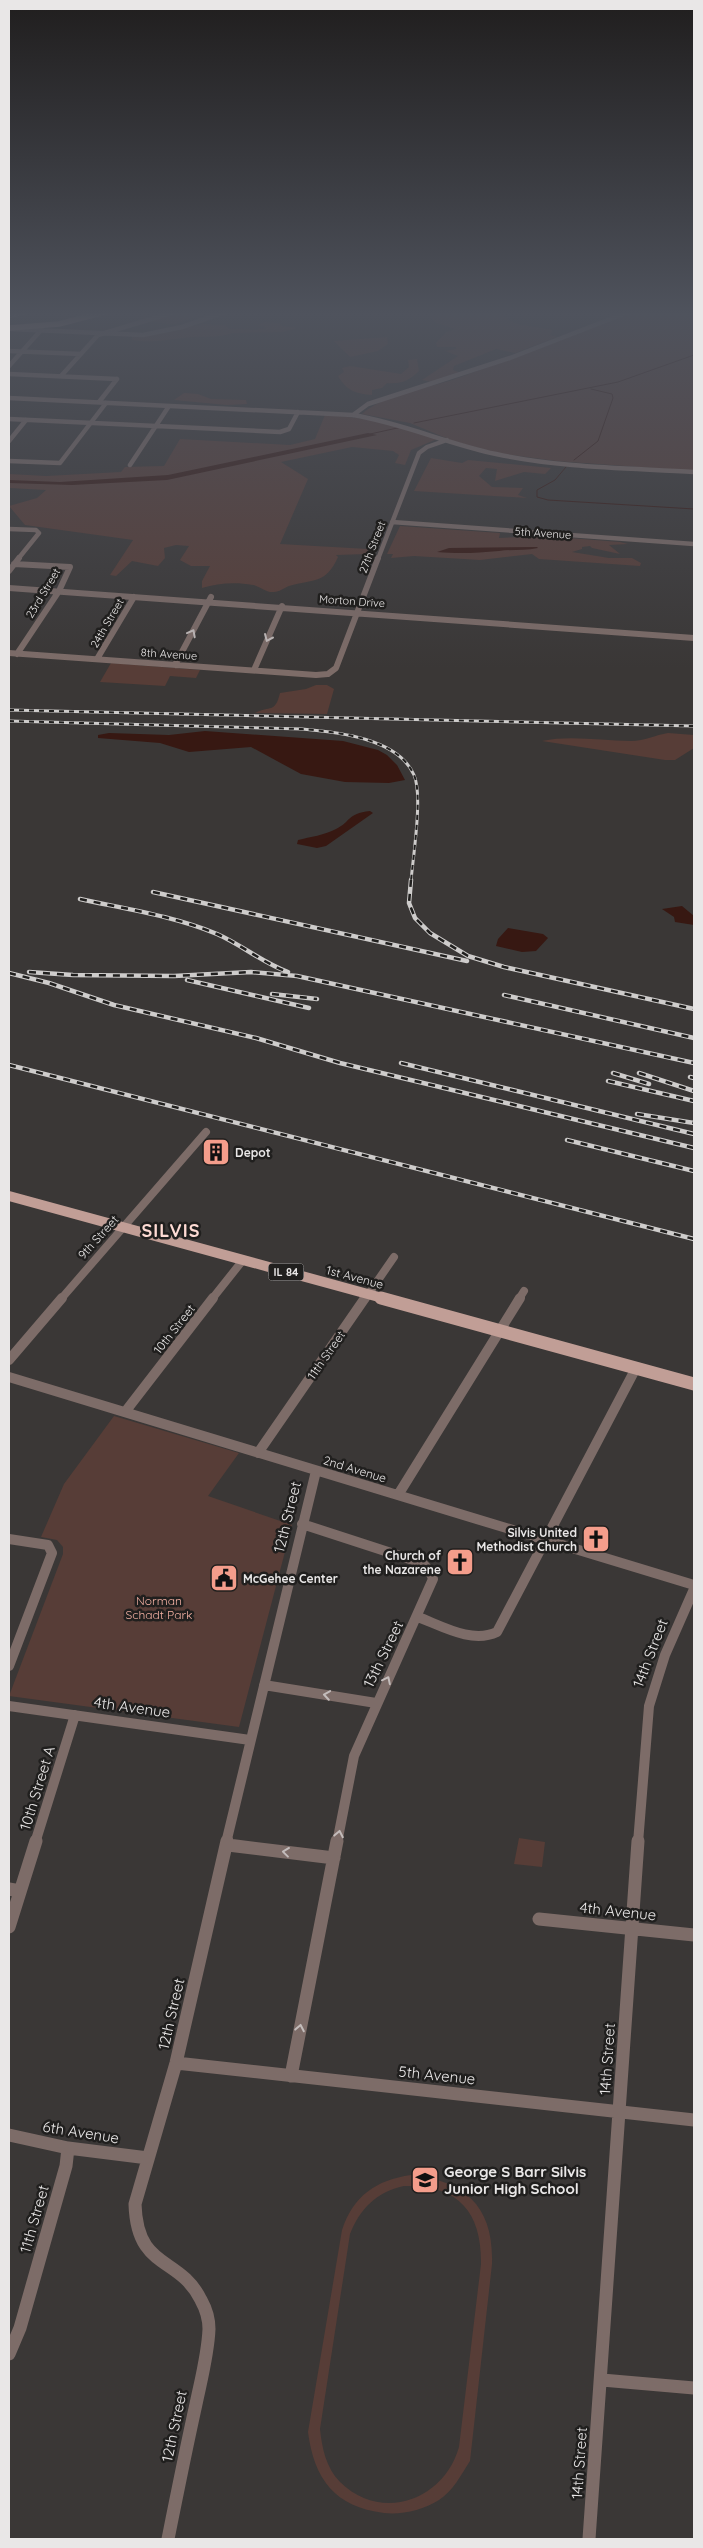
<svg xmlns="http://www.w3.org/2000/svg" width="703" height="2548" font-family="Quicksand,sans-serif">
<rect width="100%" height="100%" fill="#3a3736"/>
<path fill="#573d37" fill-rule="evenodd" d="M 181,311 L 214,311 L 174,324 L 150,322 Z
M 424,311 L 493,311 L 517,324 L 553,330 L 550,335 L 557,337 L 515,353 L 496,349 L 454,366 L 453,370 L 461,373 L 431,382 L 422,380 L 458,356 L 445,351 L 456,349 L 456,347 L 437,347 L 436,343 L 446,332 L 455,329 L 437,323 Z
M 633,311 L 694,313 L 694,471 L 556,461 L 497,453 L 453,441 L 410,423 L 362,414 C 382,395 429,388 455,379 C 515,358 574,333 633,311 Z
M 265,322 L 279,323 L 282,326 L 297,328 L 283,332 L 232,333 C 217,339 200,335 184,338 C 166,340 151,343 132,340 L 132,337 L 204,324 L 225,325 L 229,329 L 257,330 L 267,328 L 258,325 Z
M 387,337 L 388,344 L 378,351 L 350,357 L 334,341 Z
M 417,359 L 419,371 C 409,381 401,384 387,383 L 382,388 L 372,390 L 372,395 C 356,394 346,390 338,376 L 344,372 L 342,368 L 350,366 L 401,374 L 409,367 L 408,360 Z
M 184,393 L 198,394 L 211,399 L 246,400 L 247,404 L 227,405 L 174,400 Z
M 325,415 C 369,418 395,423 437,439 L 411,450 L 405,465 L 395,463 L 399,455 L 393,451 L 352,447 L 281,462 L 308,479 L 280,544 L 368,549 L 367,554 L 336,555 L 338,557 C 326,584 314,579 289,586 C 284,588 279,592 274,592 C 266,593 260,586 253,585 C 236,582 218,583 202,588 L 202,581 L 210,566 L 191,566 L 180,560 L 189,546 L 176,545 L 164,548 L 165,558 L 158,566 L 132,561 L 116,576 L 110,575 L 133,540 L 25,525 L 9,506 L 37,498 L 46,490 L 9,488 L 9,474 L 46,476 L 121,472 L 125,467 L 164,466 L 180,439 L 290,445 L 315,439 Z
M 431,458 L 462,463 L 468,460 L 551,468 L 545,474 L 524,472 L 495,481 L 497,469 L 486,468 L 479,476 L 492,487 L 523,488 L 518,495 L 527,498 L 414,491 Z
M 400,526 L 500,533 L 499,538 L 544,536 L 620,542 L 628,544 L 609,545 L 620,554 L 592,548 L 590,546 L 582,547 L 582,549 L 572,552 L 609,558 L 632,558 L 641,563 L 640,566 L 539,559 L 532,554 L 480,560 L 414,556 L 391,558 L 393,554 L 387,554 Z
M 111,663 L 200,670 L 196,678 L 170,676 L 165,686 L 100,682 Z
M 316,685 L 327,685 L 334,689 L 327,714 L 255,713 C 270,705 275,714 280,693 L 306,689 Z
M 668,733 L 694,735 L 694,748 L 675,760 L 665,760 L 542,741 C 571,735 601,741 631,741 C 645,741 655,735 668,733 Z
M 114,1416 L 239,1453 L 208,1496 L 292,1525 L 239,1727 L 9,1696 L 63,1554 L 63,1547 L 57,1540 L 41,1537 L 64,1484 Z
M 519,1838 L 545,1842 L 542,1867 L 514,1864 Z
M 411,2175 C 466,2181 494,2207 492,2264 L 470,2461 C 461,2475 453,2491 439,2500 C 423,2510 402,2515 384,2513 C 335,2507 314,2479 308,2432 L 342,2230 C 353,2196 376,2180 411,2175 ZM 404,2186 C 458,2184 482,2212 481,2264 L 459,2447 C 444,2500 382,2523 340,2482 C 326,2468 322,2448 320,2429 L 350,2234 C 360,2209 376,2192 404,2186 Z"/>
<path fill="#371812" d="M 368,433 L 377,435 L 167,480 L 72,485 L 9,483 L 9,480 L 60,482 L 168,475 Z
M 537,547 L 538,548 C 525,551 512,549 499,551 C 477,553 459,554 437,552 L 449,548 Z
M 205,731 L 343,741 L 378,750 L 387,755 L 397,765 L 405,780 L 389,783 L 345,782 L 301,774 L 251,747 L 189,752 L 160,743 L 98,738 L 98,735 L 109,733 L 169,735 Z
M 370,811 L 373,813 L 326,846 L 317,848 L 297,844 L 298,840 C 310,837 325,835 336,829 C 352,821 346,814 370,811 Z
M 682,906 L 694,916 L 694,925 L 675,922 L 674,917 L 662,909 Z
M 508,928 L 543,934 L 548,938 L 536,951 L 522,952 L 496,946 L 498,939 Z"/>
<g fill="none" stroke-linecap="round" stroke-linejoin="round">
<path stroke="#371812" stroke-width="1" d="M 414,423 L 618,382 L 694,355
M 370,434 L 402,427
M 574,460 L 598,441 L 613,398 L 612,394 L 591,389
M 566,467 L 555,480 L 537,490 L 537,497 L 548,500 L 694,509"/>
<path stroke="#7d6c68" stroke-width="4.5" d="M 11,329 L 143,335 L 182,327 L 228,311
M 9,351 L 81,354
M 9,366 L 42,329
M 9,374 L 117,379
M 61,376 L 98,335 L 178,311
M 9,398 L 353,415 C 402,423 448,444 496,454 C 561,468 628,468 694,472
M 99,402 L 117,379
M 353,415 L 368,404 L 510,358 L 631,311
M 9,419 L 280,432 L 289,429 L 298,412
M 9,441 L 26,420
M 9,461 L 60,463 L 106,403
M 130,465 L 169,406
M 392,522 L 694,544
M 9,529 L 36,530 L 39,533 L 18,559
M 378,559 L 419,453 L 427,447 L 447,440"/>
<path stroke="#7d6c68" stroke-width="6" d="M 14,564 L 70,567 L 59,591 L 17,654
M 9,571 L 19,558
M 9,588 L 694,638
M 9,653 L 316,675 L 328,674 L 336,668 L 378,558
M 97,659 L 134,597
M 175,665 L 211,597
M 254,670 L 282,606"/>
<path stroke="#7d6c68" stroke-width="8" d="M 61,1299 L 206,1132
M 212,1299 L 243,1260
M 365,1299 L 394,1257
M 519,1299 L 524,1291"/>
<path stroke="#7d6c68" stroke-width="10" d="M 9,1360 L 62,1298
M 9,1377 L 694,1585
M 125,1412 L 213,1298
M 258,1453 L 365,1298
M 398,1495 L 520,1298
M 302,1524 L 422,1563 L 430,1571 L 433,1579 L 354,1756 L 337,1843
M 9,1539 L 48,1545 L 52,1553 L 9,1666
M 418,1617 C 442,1626 472,1644 497,1632 L 636,1368
M 264,1685 L 376,1703
M 9,1706 L 250,1740
M 35,1843 L 75,1715
M 226,1843 L 316,1471
M 638,1843 L 649,1706 L 665,1655 L 694,1589"/>
<path stroke="#7d6c68" stroke-width="13" d="M 228,1845 L 334,1858
M 9,1889 L 20,1891
M 539,1919 L 694,1935
M 9,1927 L 36,1841
M 176,2063 L 694,2120
M 291,2076 L 337,1841
M 9,2135 L 68,2148 L 148,2158
M 9,2354 L 20,2328 L 66,2166 L 68,2148
M 602,2380 L 694,2388
M 168,2539 C 177,2494 186,2449 196,2404 C 201,2380 208,2354 209,2329 C 209,2319 206,2309 201,2300 C 179,2255 137,2271 135,2204 L 176,2063 L 227,1841
M 589,2539 L 638,1841"/>
<path stroke="#c19e96" stroke-width="5.5" d="M 9,328 L 59,324 L 109,311"/>
<path stroke="#c19e96" stroke-width="10" d="M 9,1196 L 386,1299"/>
<path stroke="#c19e96" stroke-width="13" d="M 381,1298 L 694,1384"/>
<g stroke="#cecccb" stroke-width="2.5">
<path id="rail-far2" d="M 9,317 L 31,311"/>
</g>
<g stroke="#cecccb" stroke-width="3">
<path id="rail-far1" d="M 9,710 L 694,726
M 9,721 L 302,729 C 337,732 398,738 414,775 C 423,795 413,857 411,881"/>
</g>
<g stroke="#cecccb" stroke-width="4.5">
<path id="rail" d="M 411,880 L 409,903 L 415,918 L 430,933 L 468,956 L 504,967 L 694,1009
M 153,892 L 467,961
M 80,899 C 126,909 174,916 217,934 C 242,945 263,963 288,972
M 29,972 L 73,975 L 174,976 L 251,972 L 297,976 L 694,1063
M 9,973 L 49,983 L 114,1005 L 256,1038 L 340,1063 L 694,1148
M 187,980 L 309,1008
M 272,994 L 317,999
M 504,995 L 694,1038
M 401,1063 L 694,1134
M 9,1065 L 694,1239
M 613,1073 L 649,1084
M 639,1073 L 694,1091
M 690,1077 L 694,1078
M 608,1081 L 694,1101
M 637,1114 L 694,1123
M 567,1140 L 694,1171"/>
</g>
<use href="#rail-far2" stroke="#201f1e" stroke-width="1" stroke-dasharray="4" stroke-linecap="butt"/>
<use href="#rail-far1" stroke="#201f1e" stroke-width="2" stroke-dasharray="5" stroke-linecap="butt"/>
<use href="#rail" stroke="#201f1e" stroke-width="2.5" stroke-dasharray="7" stroke-linecap="butt"/>
</g>
<defs><path id="oneway-chevron" d="M-2-3.5L2.5 0L-2 3.5" fill="none" stroke-width="1.6" stroke-linecap="round" stroke-linejoin="round" transform="scale(1.25)"/></defs>
<g stroke="#c3bcbb">
<use href="#oneway-chevron" transform="translate(192 633) rotate(-62)"/>
<use href="#oneway-chevron" transform="translate(268 638) rotate(114)"/>
<use href="#oneway-chevron" transform="translate(387 1680) rotate(-64)"/>
<use href="#oneway-chevron" transform="translate(327 1695) rotate(-171)"/>
<use href="#oneway-chevron" transform="translate(339 1834) rotate(-79)"/>
<use href="#oneway-chevron" transform="translate(286 1852) rotate(-173)"/>
<use href="#oneway-chevron" transform="translate(300 2028) rotate(-79)"/>
</g>
<linearGradient id="sky" x2="0" y2="1"><stop stop-color="#201e1e"/><stop offset="0.47" stop-color="#4f535d"/><stop offset="1" stop-color="#4f535d" stop-opacity="0"/></linearGradient>
<rect width="703" height="668" fill="url(#sky)"/>
<defs>
<g id="building-square" transform="scale(1.4375)"><rect x="-9" y="-9" width="18" height="18" rx="4" fill="#f49d8b" stroke="#201f1e"/><path d="M-4-6H4V6H1V3H-1V6H-4ZM-2.5-4.3h1.7v1.8h-1.7ZM.8-4.3h1.7v1.8H.8ZM-2.5-1h1.7V.8h-1.7ZM.8-1h1.7V.8H.8Z" fill="#111"/></g>
<g id="church-square" transform="scale(1.4375)"><rect x="-9" y="-9" width="18" height="18" rx="4" fill="#f49d8b" stroke="#201f1e"/><path d="M-1.2-6h2.4v3.5h3.3v2.4h-3.3V6h-2.4V-.1h-3.3v-2.4h3.3Z" fill="#111"/></g>
<g id="civic-square" transform="scale(1.4375)"><rect x="-9" y="-9" width="18" height="18" rx="4" fill="#f49d8b" stroke="#201f1e"/><path d="M-.6-6.5H3V-4.5H.6V-3L4-1V1h2V6H-6V1h2V-1L-.6-3ZM-1.2 2.5V6h2.4V2.5Z" fill="#111"/></g>
<g id="school-square" transform="scale(1.4375)"><rect x="-9" y="-9" width="18" height="18" rx="4" fill="#f49d8b" stroke="#201f1e"/><path d="M0-5L7-2L0 1L-7-2ZM-4 1L0 2.5L4 1V4Q0 6-4 4Z" fill="#111"/></g>
</defs>
<g fill-rule="evenodd">
<use href="#building-square" x="216" y="1152"/>
<use href="#church-square" x="596" y="1539"/>
<use href="#church-square" x="460" y="1562"/>
<use href="#civic-square" x="224" y="1578"/>
<use href="#school-square" x="425" y="2180"/>
</g>
<g text-anchor="middle" dominant-baseline="central" stroke-width="5" stroke-linejoin="round" paint-order="stroke">
<g font-size="11" fill="#e9e7e7" stroke="#201f1e">
<text transform="translate(543 533) rotate(4)">5th Avenue</text>
<text transform="translate(372 547) rotate(-69)">27th Street</text>
<text transform="translate(43 593) rotate(-59)">23rd Street</text>
<text transform="translate(352 601) rotate(4)">Morton Drive</text>
<text transform="translate(107 623) rotate(-60)">24th Street</text>
<text transform="translate(169 654) rotate(4)">8th Avenue</text>
</g>
<rect fill="#201f1e" stroke="#adabab" stroke-width="1" x="268.5" y="1263.5" width="35" height="17" rx="4"/>
<g font-size="11" font-weight="bold" fill="#e9e7e7">
<text x="286" y="1272">IL 84</text>
</g>
<g font-size="12" font-weight="bold" fill="#e9e7e7" stroke="#201f1e" text-anchor="start">
<text x="235" y="1152">Depot</text>
<text x="577" y="1532" text-anchor="end">Silvis United<tspan x="577" dy="14">Methodist Church</tspan></text>
<text x="441" y="1555" text-anchor="end">Church of<tspan x="441" dy="14">the Nazarene</tspan></text>
<text x="243" y="1578">McGehee Center</text>
</g>
<g font-size="12" fill="#e9e7e7" stroke="#201f1e">
<text transform="translate(98 1237) rotate(-48)">9th Street</text>
<text transform="translate(355 1277) rotate(15)">1st Avenue</text>
<text transform="translate(174 1329) rotate(-52)">10th Street</text>
<text transform="translate(326 1355) rotate(-55)">11th Street</text>
<text transform="translate(355 1469) rotate(17)">2nd Avenue</text>
</g>
<g font-size="12" fill="#f4b1a3" stroke="#201f1e">
<text x="159" y="1600">Norman<tspan x="159" dy="14">Schadt Park</tspan></text>
</g>
<g font-size="15" fill="#e9e7e7" stroke="#201f1e">
<text transform="translate(287 1517) rotate(-76)">12th Street</text>
<text transform="translate(650 1653) rotate(-69)">14th Street</text>
<text transform="translate(383 1654) rotate(-64)">13th Street</text>
<text transform="translate(132 1707) rotate(8)">4th Avenue</text>
<text transform="translate(37 1788) rotate(-73)">10th Street A</text>
<text transform="translate(618 1911) rotate(6)">4th Avenue</text>
<text transform="translate(171 2014) rotate(-77)">12th Street</text>
<text transform="translate(607 2059) rotate(-86)">14th Street</text>
<text transform="translate(437 2075) rotate(6)">5th Avenue</text>
<text transform="translate(81 2132) rotate(9)">6th Avenue</text>
<text transform="translate(34 2219) rotate(-74)">11th Street</text>
<text transform="translate(174 2426) rotate(-78)">12th Street</text>
<text transform="translate(579 2463) rotate(-86)">14th Street</text>
</g>
<g font-size="15" font-weight="bold" fill="#e9e7e7" stroke="#201f1e" text-anchor="start">
<text x="444" y="2171">George S Barr Silvis<tspan x="444" dy="17">Junior High School</tspan></text>
</g>
<g font-size="18" font-weight="bold" letter-spacing="1" fill="#fedbd4" stroke="#201f1e">
<text x="171" y="1230">SILVIS</text>
</g>
</g>
<rect width="703" height="2548" fill="none" stroke="#e9e7e7" stroke-width="20"/>
</svg>
